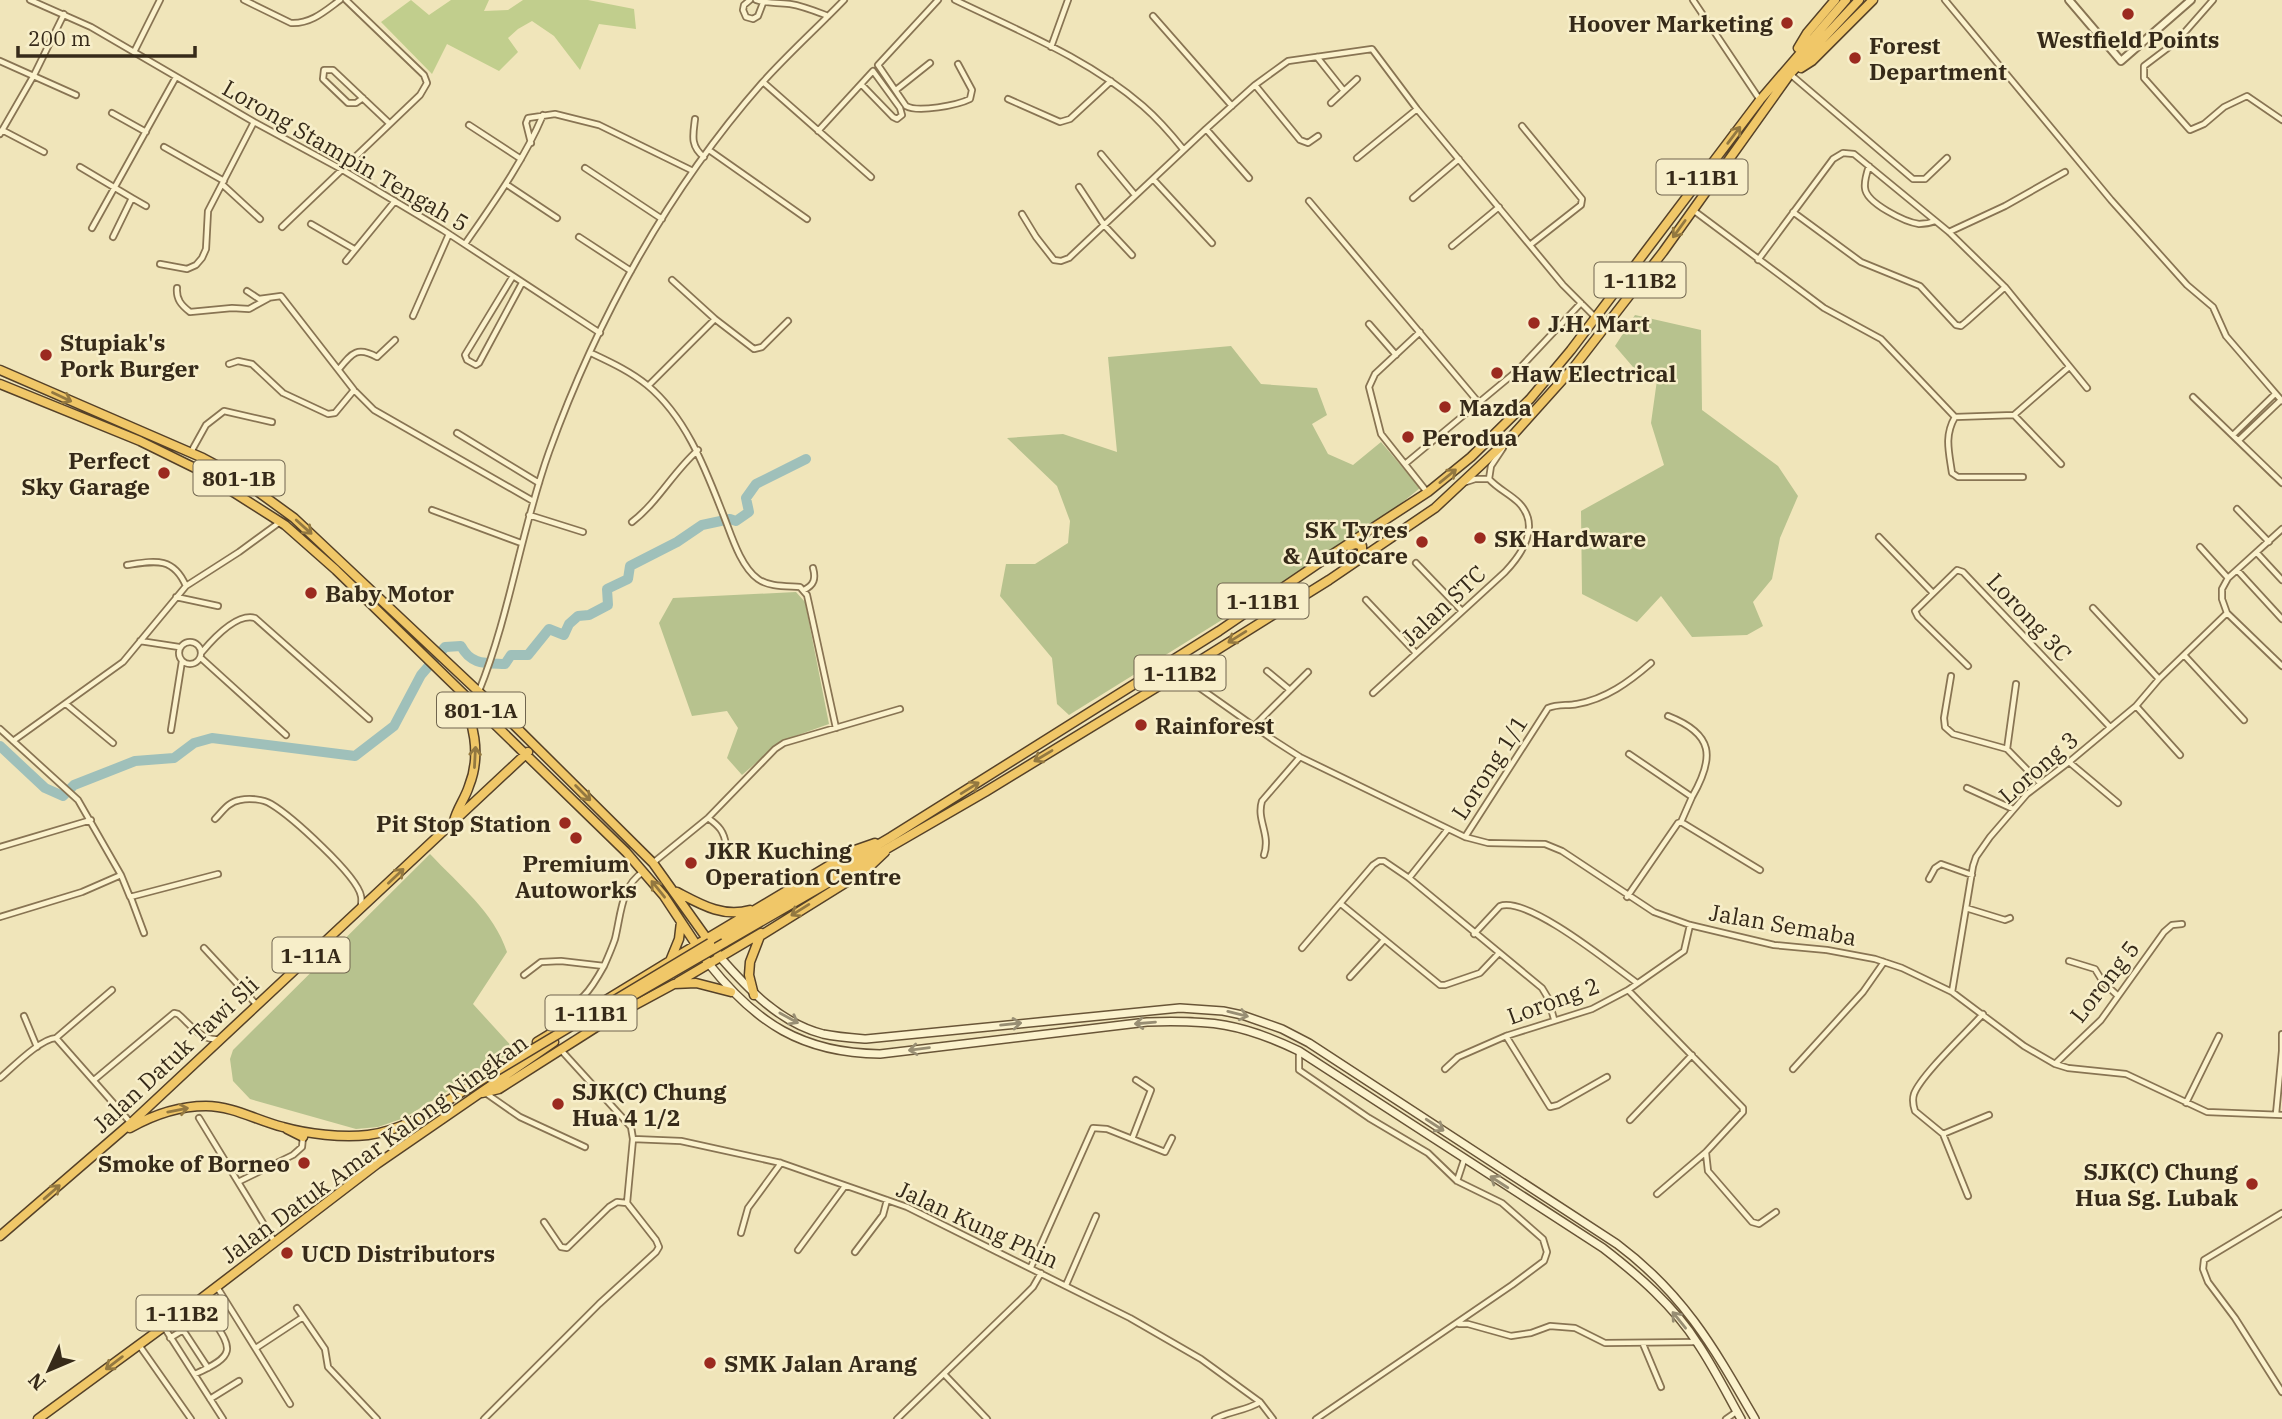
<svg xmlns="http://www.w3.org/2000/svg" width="2282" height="1419" font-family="'IBM Plex Serif',serif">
<rect width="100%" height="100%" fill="#f0e5ba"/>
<path fill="#c1ce8d" d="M 411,0 L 429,15 L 451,0 L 489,0 L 484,11 L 508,10 L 523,0 L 588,0 L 634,9 L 636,29 L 599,24 L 580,70 L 554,36 L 532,21 L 518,29 L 508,38 L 518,52 L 499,71 L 447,44 L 432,74 L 381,22 Z"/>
<path fill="#b7c28e" d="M 1635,315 L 1701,330 L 1702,410 L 1778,466 L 1798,496 L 1780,538 L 1772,579 L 1753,602 L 1763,626 L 1747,635 L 1692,637 L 1661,596 L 1637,622 L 1582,594 L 1581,511 L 1664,465 L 1651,423 L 1657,380 L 1633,367 L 1615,346 Z
M 1231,346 L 1261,384 L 1317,388 L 1327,415 L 1312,424 L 1328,454 L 1353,465 L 1381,442 L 1420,488 L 1376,524 L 1069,715 L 1057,704 L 1052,658 L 1000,596 L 1006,564 L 1035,564 L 1068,543 L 1070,521 L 1057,486 L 1007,438 L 1063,434 L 1117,452 L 1108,357 Z
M 796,592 L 805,602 L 829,724 L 781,741 L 742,775 L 727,758 L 738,728 L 727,711 L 692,716 L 659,623 L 673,598 Z
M 430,854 C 458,884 494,912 507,952 L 473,1004 L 515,1050 L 404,1118 L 378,1127 L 356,1129 L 250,1099 L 233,1081 L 230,1059 L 233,1050 Z"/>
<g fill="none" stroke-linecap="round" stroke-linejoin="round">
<path stroke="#9fc0ba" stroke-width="10" d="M 0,746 L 45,788 L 63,796 L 74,785 L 135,761 L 174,758 L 194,743 L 212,738 L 355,756 L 394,726 L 421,675 L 445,647 L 461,646 C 471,665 485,663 505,664 L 511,655 L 528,655 L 549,629 L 564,635 L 569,624 L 578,616 L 589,615 L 608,605 L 607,589 L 628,579 L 630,566 L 677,542 L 702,525 L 730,519 L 736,521 L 749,512 L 746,498 L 756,484 L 806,459"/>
<g stroke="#887453" stroke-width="8">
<path id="minor" d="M 30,0 L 91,27 L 254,122 L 341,169 L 443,230 L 600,333
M 244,0 L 291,23 C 311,24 325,11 340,0
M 750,0 L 744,5 L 743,10 L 746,17 L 753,19 L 758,16 L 763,3
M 756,0 C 767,4 778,2 790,4 C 803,6 815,11 828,16
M 938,0 L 878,65 L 906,106 C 918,113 958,105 970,99 L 972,90 L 958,64
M 955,0 C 1019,31 1089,59 1143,106 C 1158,119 1171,134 1183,149
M 1693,0 L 1760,100
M 1945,0 L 2111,200 L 2187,285 L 2213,307 L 2226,336 L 2282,401
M 2213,0 L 2177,41 L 2144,66 L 2144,78 L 2190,130 L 2204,124 L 2224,107 L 2247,96 L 2282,120
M 1153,16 L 1232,106
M 1051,47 L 1068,0
M 134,52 L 160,0
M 1317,57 L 1344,91 L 1331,103
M 0,61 L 76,95
M 1790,74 L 1913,179 L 1925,179 L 1947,158
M 763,82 L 871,177
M 1255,85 L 1300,140 L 1308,143 L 1318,136
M 896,90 L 930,63
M 1344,91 L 1357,79
M 363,98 L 356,103 L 348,103 L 323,79 L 324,70 L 333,70 L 389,123
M 1008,99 L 1060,122 L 1070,119 L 1111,81
M 112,113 L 146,132
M 695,119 C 693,135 690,146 704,157
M 469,125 L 521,159
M 1522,126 L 1582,199 L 1581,205 L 1530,245
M 1206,129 L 1249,178
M 2,130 L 44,152
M 818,131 L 873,71 L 900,108 L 902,115 L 897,119 L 893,117 L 861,84
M 0,134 L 34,75 L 64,14
M 531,143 L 526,123 L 528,118 L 555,114 L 599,125 L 693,171
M 164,147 L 224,181
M 709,150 L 807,219
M 1101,154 L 1135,195
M 1357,158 L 1417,109
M 1869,166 C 1867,172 1864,181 1865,188 C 1866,203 1905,222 1919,224 C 1924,224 1930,223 1935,221
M 80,167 L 132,198 L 113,237
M 585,168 L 662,219
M 1153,179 L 1212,243
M 506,184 L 557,218
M 223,185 L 260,219
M 1079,187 L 1104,225 L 1132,255
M 132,198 L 146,206
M 1413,198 L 1459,159
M 1309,201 L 1479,403
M 1693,210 L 1824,308 L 1881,339 L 1955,417 L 2014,415 L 2069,367
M 1793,212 L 1861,262 L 1920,286 L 1956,325 L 1961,326 L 1967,321 L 2005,287
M 1022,214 L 1036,237 L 1054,260 L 1061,261 L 1069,258 L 1206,129 L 1255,85 L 1288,61 L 1372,49 L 1417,109 L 1563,285 L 1595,317
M 311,224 L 354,249
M 282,227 L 420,95 L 427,83 L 424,75 L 346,0
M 92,228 L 176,77
M 1949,232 L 2005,206 L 2065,172
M 579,237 L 631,271
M 465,244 C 494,202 523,162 543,115
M 1452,246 L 1499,207
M 1758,260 L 1833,159 L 1843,153 L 1854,154 L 1949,232 L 2005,287 L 2087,388
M 346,261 L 395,201
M 160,264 L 187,269 L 196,265 L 202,258 L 206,249 L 208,211 L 254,122
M 513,276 L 465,355 L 467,360 L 476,365 L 479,363 L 522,283
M 672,280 L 715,319 L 754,349 L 762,347 L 788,321
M 177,288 C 176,299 181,305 190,312 L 232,308 L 249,309 L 269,298
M 247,291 L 259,299 L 281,296 L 354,390 L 374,410 L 533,501
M 413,316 L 449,234
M 1369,324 L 1396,355
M 1420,332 L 1375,374 L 1369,387 L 1381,434 L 1427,492
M 591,353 C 610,362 630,371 647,385 C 686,417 705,468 723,514 C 731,534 740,566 758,579 C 769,587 786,586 800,587 L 807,595 L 809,604 L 836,728
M 229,364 L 238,361 L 252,364 L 283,393 L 328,414 L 335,413 L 354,390
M 339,369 C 352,353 357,346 377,357 L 395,340
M 648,386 L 715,319
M 2193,397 L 2282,483
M 2014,415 L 2061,464
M 1955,417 C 1944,436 1949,452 1952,473 L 1958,477 L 2023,477
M 457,433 L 539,483
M 2233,435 L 2275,394
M 2239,440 L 2281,400
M 191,452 L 206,425 L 224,411 L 272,422
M 1405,464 L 1518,370 L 1581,303
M 1466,482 L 1475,479 L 1489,479
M 2237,509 L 2269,542
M 432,510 L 521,543
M 529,515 L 583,532
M 632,522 C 658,502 673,472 698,450
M 2282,529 L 2228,578 L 2222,589 L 2222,599 L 2227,613 L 2282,666
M 1879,537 L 1933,593
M 2200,547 L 2228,578
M 2257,553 L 2282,580
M 1416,563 L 1462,611
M 127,565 C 154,561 173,556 186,586
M 2238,571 L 2282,619
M 804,590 C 814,585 816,579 813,568
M 176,597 L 218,606
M 1366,600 L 1416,653
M 2093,608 L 2159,679
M 140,641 L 179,647
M179 653a11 11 0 1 1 22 0a11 11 0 1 1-22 0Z
M 202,652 C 213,639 237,613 255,618 L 369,719
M 2184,655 L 2244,720
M 201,658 L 286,735
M 1968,666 L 1918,617 L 1915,611 L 1957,570 L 1963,572 L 2110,727
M 1267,671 L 1290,690
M 1180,674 L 1272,739 L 1300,757 L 1465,837 L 1488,843 L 1545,844 L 1562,851 L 1654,912 L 1690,925 L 1774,945 L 1827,950 L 1875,959 L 1902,968 L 1952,992 L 2024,1046 L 2055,1064 L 2068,1068 L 2126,1074 L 2207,1112 L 2282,1115
M 1951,676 L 1944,718 L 1945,727 L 1953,734 L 2007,749 L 2040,783
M 479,691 C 510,614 521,530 549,452 C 597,319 668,190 762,83 C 788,54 817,28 844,0
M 1373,693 L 1505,572 C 1522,554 1541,526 1519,503 C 1510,494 1498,489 1489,479 L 1491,466 L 1503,448
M 66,704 L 113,743
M 2136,706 L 2180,755
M 1668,716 C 1714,734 1715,757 1692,797
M 1254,726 L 1308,672
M 0,729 L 78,800 L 121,875 L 82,892 L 0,917
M 171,730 L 182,661
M 13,741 L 123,662 L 186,586 L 239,552 L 280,522
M 2007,749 L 2016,684
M 1629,754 L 1692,797 L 1681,822
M 2069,762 L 2118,803
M 1967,788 L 2013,809
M 708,818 C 719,826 724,831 726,845
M 215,819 C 223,811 228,802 240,800 C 249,798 263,799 271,804 C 291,816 357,875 361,896 C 362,900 361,903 361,907
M 1465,837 L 1548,708 C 1558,704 1567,706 1577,704 C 1606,699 1629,682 1651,663
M 0,847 L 91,820
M 1264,855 C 1271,834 1256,820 1262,801 L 1300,757
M 654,862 L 708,818 L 775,749 L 784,743 L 900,709
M 121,875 L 130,897 L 218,874
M 1409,878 L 1448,829
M 1929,879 L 1935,868 L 1941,864 L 1972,875
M 1627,897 L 1678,823 L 1681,822 L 1760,870
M 131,898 L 144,933
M 1341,904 L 1440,985 L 1445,985 L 1480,973 L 1499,953
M 1966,908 L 2005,920 L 2010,918
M 1474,934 L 1500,906 C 1528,896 1612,965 1637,983
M 204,948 L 256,1004
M 1302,948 L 1373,865 L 1379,861 L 1384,861 L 1409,878 L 1542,988 L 1548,998 L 1554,1019
M 2069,961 L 2095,969 L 2103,982 L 2118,996
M 524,975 L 541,962 L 561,961 L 604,966 C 608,957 612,948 615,939 C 621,915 621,886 643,872
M 1350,977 L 1384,940
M 1628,990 L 1743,1108 L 1743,1112 L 1706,1152 L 1657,1194
M 1952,992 L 1973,866 L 1976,857 L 1990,837 L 2027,794 L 2069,762 L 2136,706 L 2159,679 L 2227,613
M 24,1016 L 37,1047
M 553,1016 C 583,1000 588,995 604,966
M 1506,1036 L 1550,1107 L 1558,1105 L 1607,1077
M 56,1038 L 130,1122
M 2282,1051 L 2282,1034
M 1299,1052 L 1299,1070 L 1369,1118 L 1428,1153 L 1457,1181 L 1502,1203 L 1543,1239 L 1547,1252 L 1544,1261 L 1512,1285 L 1316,1419
M 2056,1063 L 2101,1020 L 2164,932 L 2172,925 L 2182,924
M 1445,1069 L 1458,1057 L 1506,1036 L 1592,1009 L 1628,990 L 1684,951 L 1690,925
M 1793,1069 L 1863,992 L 1884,962
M 0,1078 C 13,1067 40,1039 56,1038 L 112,990
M 94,1080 L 174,1013 L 178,1014 C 190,1024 202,1042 220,1039
M 487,1094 L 520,1117 L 585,1147
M 2186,1103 L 2219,1036
M 2276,1114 L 2282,1051
M 199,1118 L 274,1241
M 1630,1120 L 1692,1055
M 1943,1134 L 1989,1115
M 633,1139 L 681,1141 L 781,1163 L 907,1207 L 1130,1318 L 1201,1359 L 1260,1402 L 1273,1419
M 1132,1139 L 1151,1090 L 1136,1080
M 1706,1153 L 1708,1171 L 1752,1222 L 1759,1224 L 1776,1212
M 1457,1181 L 1464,1160
M 238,1182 L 293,1155 L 302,1147 L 303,1137
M 1968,1196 L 1943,1134 L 1915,1111 C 1913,1105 1912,1100 1914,1094 C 1921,1075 1967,1032 1983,1014
M 2282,1213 L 2204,1260 L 2203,1269 L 2208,1282 L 2235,1318 L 2282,1392
M 544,1222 L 561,1247 L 567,1248 L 609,1207 L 617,1202 L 627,1203
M 741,1233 L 748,1208 L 781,1163
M 798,1250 L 845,1186
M 855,1252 L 883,1215 L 887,1200
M 1031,1267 L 1093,1128 L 1107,1129 L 1165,1152 L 1172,1138
M 1066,1285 L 1096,1216
M 217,1287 L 290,1404
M 297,1308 L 325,1349 L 328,1367 L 377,1419
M 1459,1324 L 1468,1324 L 1511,1336 L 1531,1333 L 1550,1326 L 1575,1328 L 1605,1343 L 1696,1342
M 164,1327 L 223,1419
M 170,1338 L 183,1330
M 1643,1344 L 1661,1387
M 139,1345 L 191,1419
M 256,1348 L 303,1317
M 195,1374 C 240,1354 231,1348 208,1312 L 200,1310 L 182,1323 L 183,1330 L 208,1368
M 944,1374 L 987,1419
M 210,1399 L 239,1381
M 484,1419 L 599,1304 L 656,1252 L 659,1247 L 656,1240 L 627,1203 L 633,1139 L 631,1127 L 560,1049
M 897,1419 L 1020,1300 L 1033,1287 L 1041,1273
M 1215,1419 C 1229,1411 1246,1411 1260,1402
M 1726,1419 L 1736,1412"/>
</g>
<g stroke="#887453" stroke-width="10">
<path id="tertiary" d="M 2069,0 L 2121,61 L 2191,0"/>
</g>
<g stroke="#695537" stroke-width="10">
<path id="secondary" d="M 720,957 C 748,989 780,1023 823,1034 C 837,1037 852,1038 866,1039 L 1180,1008 L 1223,1011 L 1242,1015 L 1282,1029 L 1309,1043 L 1617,1244 C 1684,1294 1714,1348 1755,1419
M 709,964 C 756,1023 802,1053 880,1054 L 1147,1022 C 1211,1020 1241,1023 1299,1051 L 1603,1248 C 1638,1275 1674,1306 1698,1344 C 1714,1368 1727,1394 1741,1419"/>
</g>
<g stroke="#554128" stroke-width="11">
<path id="trunk" d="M 1798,48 L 1807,33 L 1835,0
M 1801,68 L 1812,61 L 1873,0
M 0,370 L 203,458 L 235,475 L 294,518 L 515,726 L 653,863 L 720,957
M 0,384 L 140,441 L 197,469 L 285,525 L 336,570 L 626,852 L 664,896 L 709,964
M 1349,546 L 1356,544 L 1362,546 L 1362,552 L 1356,558
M 454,821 C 457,808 465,799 469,786 C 482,754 473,722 460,691
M 677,892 C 700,904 723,918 750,910
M 710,943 L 891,837 L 1219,631 L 1319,563 L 1428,492 L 1471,457 L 1530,399 L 1571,350 L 1760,100 L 1846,0
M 724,943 L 985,792 L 1180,673 L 1329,580 L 1435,508 L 1513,435 L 1574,367 L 1663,252 L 1790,74 L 1859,0
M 671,960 L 855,850 L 875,843
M 678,982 L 761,933
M 754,995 L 749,975 L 750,962 L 760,936 L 866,870 L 885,852
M 537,1042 L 670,961 L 679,939 L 681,922
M 482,1093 L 499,1089 L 609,1019 L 674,984 L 696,983 L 731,992
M 130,1128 C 153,1115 180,1106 206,1106 C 233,1106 258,1121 283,1127 C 308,1134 342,1138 368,1135 C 407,1130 440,1105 473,1085
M 287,1129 L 303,1137
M 0,1236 L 131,1123 L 528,752
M 38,1419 L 181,1314 L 377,1164 L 554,1042"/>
</g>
<use href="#minor" stroke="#fbf2cd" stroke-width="4.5"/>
<use href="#tertiary" stroke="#fbf2cd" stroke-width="6"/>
<use href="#secondary" stroke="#fbf2cd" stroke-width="7"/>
<use href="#trunk" stroke="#f0c768" stroke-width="8"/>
<g stroke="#554128" stroke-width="11" stroke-linecap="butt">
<path id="trunk-bridge" d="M 596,1017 L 724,943
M 473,1085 L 710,943"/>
</g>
<use href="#trunk-bridge" stroke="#f0c768" stroke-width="8"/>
</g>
<defs><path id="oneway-shaft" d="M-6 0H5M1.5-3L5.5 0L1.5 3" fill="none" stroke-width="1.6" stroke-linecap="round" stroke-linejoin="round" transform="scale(1.75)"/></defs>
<g stroke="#937840">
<use href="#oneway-shaft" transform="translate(1734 135) rotate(-53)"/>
<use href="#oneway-shaft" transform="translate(1679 229) rotate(126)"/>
<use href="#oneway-shaft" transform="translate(62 397) rotate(25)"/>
<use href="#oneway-shaft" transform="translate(1448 476) rotate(-39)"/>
<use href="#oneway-shaft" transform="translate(304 527) rotate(42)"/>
<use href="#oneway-shaft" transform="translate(1237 637) rotate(148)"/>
<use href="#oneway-shaft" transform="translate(1043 756) rotate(149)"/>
<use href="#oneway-shaft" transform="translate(475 757) rotate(-87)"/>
<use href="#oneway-shaft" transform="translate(970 788) rotate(-32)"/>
<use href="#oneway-shaft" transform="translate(583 793) rotate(45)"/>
<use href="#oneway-shaft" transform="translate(396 876) rotate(-43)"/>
<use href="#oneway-shaft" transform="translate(658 889) rotate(-129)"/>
<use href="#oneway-shaft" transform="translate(800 910) rotate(148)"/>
<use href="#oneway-shaft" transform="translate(178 1110) rotate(-11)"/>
<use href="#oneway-shaft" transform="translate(52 1192) rotate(-41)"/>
<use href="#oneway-shaft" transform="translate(114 1363) rotate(143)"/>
</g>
<g stroke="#988e73">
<use href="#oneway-shaft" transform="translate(1238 1014) rotate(14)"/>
<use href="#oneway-shaft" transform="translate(789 1018) rotate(29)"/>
<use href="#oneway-shaft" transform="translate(1145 1023) rotate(175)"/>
<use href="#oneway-shaft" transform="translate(1011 1024) rotate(-6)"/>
<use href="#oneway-shaft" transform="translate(919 1049) rotate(173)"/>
<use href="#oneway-shaft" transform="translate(1435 1125) rotate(33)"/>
<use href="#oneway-shaft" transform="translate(1499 1182) rotate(-147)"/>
<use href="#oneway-shaft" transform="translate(1679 1320) rotate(-129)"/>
</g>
<g fill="#9b2a1f" stroke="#f7eec9" stroke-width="2.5">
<circle cx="2128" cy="14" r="7"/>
<circle cx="1787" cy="23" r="7"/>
<circle cx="1855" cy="58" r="7"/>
<circle cx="1534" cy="323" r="7"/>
<circle cx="46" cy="355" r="7"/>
<circle cx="1497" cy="373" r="7"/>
<circle cx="1445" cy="407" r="7"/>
<circle cx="1408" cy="437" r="7"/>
<circle cx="164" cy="473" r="7"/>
<circle cx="1480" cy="538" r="7"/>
<circle cx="1422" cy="542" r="7"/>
<circle cx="311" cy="593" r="7"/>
<circle cx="1141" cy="725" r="7"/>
<circle cx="565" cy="823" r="7"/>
<circle cx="576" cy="838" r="7"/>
<circle cx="691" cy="863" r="7"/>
<circle cx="558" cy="1104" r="7"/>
<circle cx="304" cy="1163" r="7"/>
<circle cx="2252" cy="1184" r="7"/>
<circle cx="287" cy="1253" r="7"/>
<circle cx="710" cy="1363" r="7"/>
</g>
<g text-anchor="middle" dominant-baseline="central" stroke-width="5" stroke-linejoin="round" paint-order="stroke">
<g fill="#f7eec9" stroke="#70654e" stroke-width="2">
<rect x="1656.5" y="159.5" width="91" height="35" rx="5"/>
<rect x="1594.5" y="262.5" width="91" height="35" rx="5"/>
<rect x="193.5" y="460.5" width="91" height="35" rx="5"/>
<rect x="1217.5" y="583.5" width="91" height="35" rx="5"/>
<rect x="1134.5" y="655.5" width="91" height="35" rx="5"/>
<rect x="437" y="692.5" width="88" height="35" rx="5"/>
<rect x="272.5" y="937.5" width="77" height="35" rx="5"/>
<rect x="545.5" y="995.5" width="91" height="35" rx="5"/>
<rect x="136.5" y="1295.5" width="91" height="35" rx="5"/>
</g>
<g font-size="21" font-weight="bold" fill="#362a19">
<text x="1702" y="177">1-11B1</text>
<text x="1640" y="280">1-11B2</text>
<text x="239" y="478">801-1B</text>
<text x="1263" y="601">1-11B1</text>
<text x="1180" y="673">1-11B2</text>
<text x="481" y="710">801-1A</text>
<text x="311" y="955">1-11A</text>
<text x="591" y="1013">1-11B1</text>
<text x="182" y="1313">1-11B2</text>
</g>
<g font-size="23" font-weight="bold" fill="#362a19" stroke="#f7eec9" text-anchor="start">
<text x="1773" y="23" text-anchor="end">Hoover Marketing</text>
<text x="2128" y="39" text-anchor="middle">Westfield Points</text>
<text x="1869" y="45">Forest<tspan x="1869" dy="26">Department</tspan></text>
<text x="1548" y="323">J.H. Mart</text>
<text x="60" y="342">Stupiak's<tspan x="60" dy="26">Pork Burger</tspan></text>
<text x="1511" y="373">Haw Electrical</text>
<text x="1459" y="407">Mazda</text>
<text x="1422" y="437">Perodua</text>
<text x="150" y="460" text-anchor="end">Perfect<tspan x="150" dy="26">Sky Garage</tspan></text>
<text x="1408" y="529" text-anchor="end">SK Tyres<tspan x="1408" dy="26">&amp; Autocare</tspan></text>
<text x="1494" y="538">SK Hardware</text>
<text x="325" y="593">Baby Motor</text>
<text x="1155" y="725">Rainforest</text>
<text x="551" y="823" text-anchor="end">Pit Stop Station</text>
<text x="705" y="850">JKR Kuching<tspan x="705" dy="26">Operation Centre</tspan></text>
<text x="576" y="863" text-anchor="middle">Premium<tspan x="576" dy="26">Autoworks</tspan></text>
<text x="572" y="1091">SJK(C) Chung<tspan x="572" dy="26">Hua 4 1/2</tspan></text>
<text x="290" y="1163" text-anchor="end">Smoke of Borneo</text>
<text x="2238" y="1171" text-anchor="end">SJK(C) Chung<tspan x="2238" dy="26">Hua Sg. Lubak</tspan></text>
<text x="301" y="1253">UCD Distributors</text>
<text x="724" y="1363">SMK Jalan Arang</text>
</g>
<g font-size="23" fill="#362a19" stroke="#f7eec9">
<text transform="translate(346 155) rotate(30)">Lorong Stampin Tengah 5</text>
<text transform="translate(1443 605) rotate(-43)">Jalan STC</text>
<text transform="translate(2030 617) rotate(47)">Lorong 3C</text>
<text transform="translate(1489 767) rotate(-57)">Lorong 1/1</text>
<text transform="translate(2038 767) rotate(-41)">Lorong 3</text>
<text transform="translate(1783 924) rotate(10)">Jalan Semaba</text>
<text transform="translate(2104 981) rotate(-52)">Lorong 5</text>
<text transform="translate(1553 1000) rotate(-20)">Lorong 2</text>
<text transform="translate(175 1054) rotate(-43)">Jalan Datuk Tawi Sli</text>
<text transform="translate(374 1148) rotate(-36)">Jalan Datuk Amar Kalong Ningkan</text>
<text transform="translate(978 1224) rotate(25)">Jalan Kung Phin</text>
</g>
</g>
<g transform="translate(49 1370) rotate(226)" stroke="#f7eec9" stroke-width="5" paint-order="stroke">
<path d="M0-5L12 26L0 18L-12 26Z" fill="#362a19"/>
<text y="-10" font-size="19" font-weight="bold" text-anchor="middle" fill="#362a19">N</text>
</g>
<path d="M18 46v10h177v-10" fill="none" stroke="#362a19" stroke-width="3.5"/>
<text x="28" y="46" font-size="21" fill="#362a19" stroke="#f7eec9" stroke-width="5" paint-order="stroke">200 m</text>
</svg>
